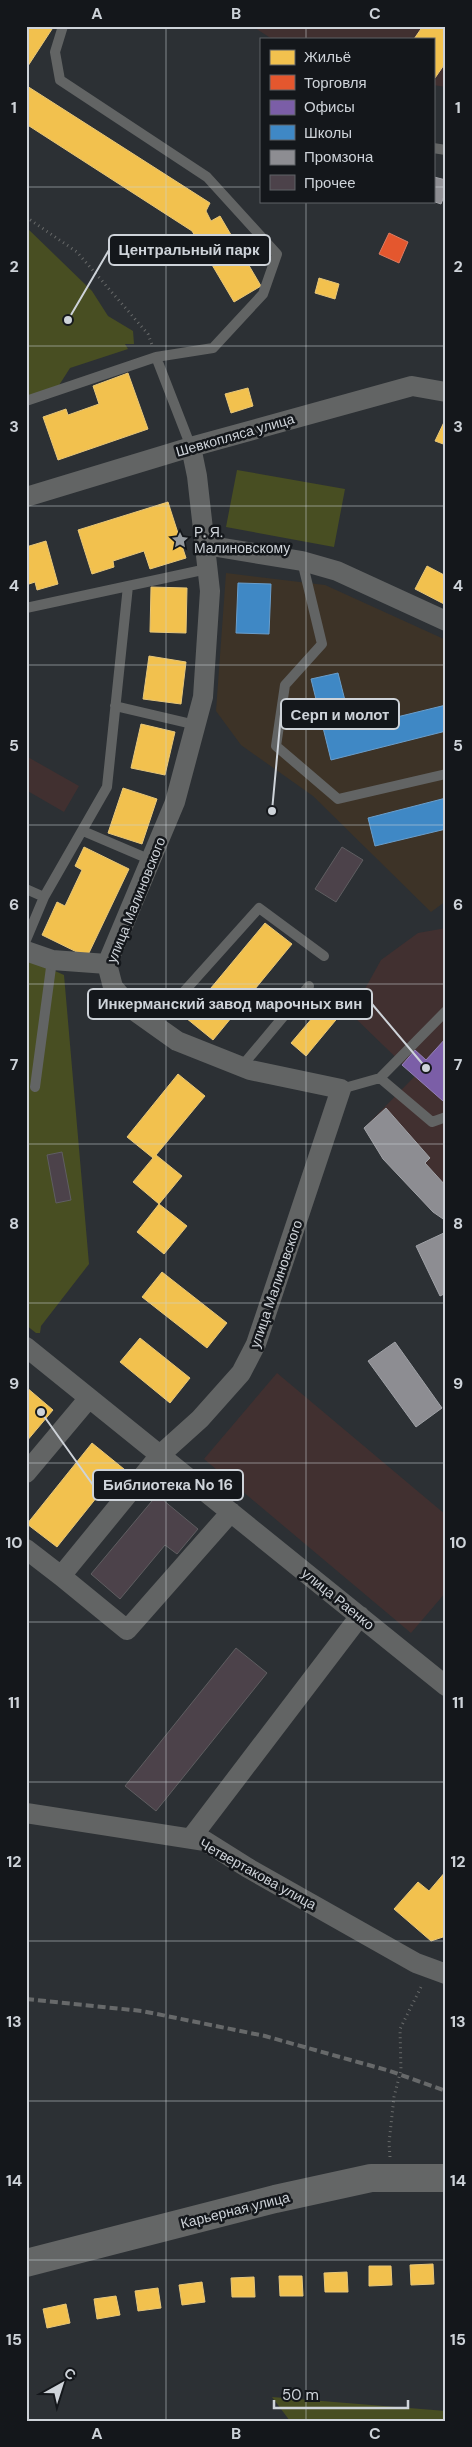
<svg xmlns="http://www.w3.org/2000/svg" width="472" height="2447" font-family="'DM Sans',sans-serif">
<rect width="100%" height="100%" fill="#2c3034"/>
<path fill="#413030" d="M 252,26 L 446,26 L 446,87 L 433,85 L 433,39 L 272,39 Z
M 26,756 L 79,786 L 64,812 L 26,790 Z
M 446,928 L 446,1221 L 433,1212 L 383,1159 L 364,1128 L 415,1076 L 351,1014 L 381,960 L 418,933 Z
M 277,1373 L 446,1515 L 446,1592 L 411,1633 L 204,1459 Z"/>
<path fill="#3d3327" d="M 226,573 L 325,585 L 446,640 L 446,901 L 431,912 L 313,796 L 241,745 L 216,711 Z"/>
<path fill="#484e22" d="M 26,227 L 92,291 L 108,316 L 133,331 L 134,344 L 125,344 L 128,349 L 70,368 L 56,390 L 26,397 Z
M 237,470 L 345,489 L 334,547 L 226,527 Z
M 26,958 L 64,975 L 89,1264 L 41,1326 L 40,1333 L 36,1333 L 26,1325 Z
M 272,2397 L 446,2411 L 446,2421 L 290,2421 Z"/>
<path fill="#f2c14e" stroke="#e7c678" d="M 26,26 L 54,26 L 26,69 Z
M 423,26 L 446,26 L 446,62 L 435,78 L 433,77 L 433,39 L 414,39 Z
M 27,86 L 210,203 L 206,211 L 211,221 L 220,216 L 261,286 L 234,302 L 192,231 L 26,124 Z
M 319,278 L 339,284 L 335,299 L 315,293 Z
M 128,373 L 148,429 L 58,460 L 43,417 L 66,409 L 68,415 L 99,404 L 93,386 Z
M 248,388 L 253,406 L 231,413 L 225,394 Z
M 446,418 L 446,445 L 435,441 Z
M 168,502 L 186,558 L 150,569 L 144,551 L 113,561 L 114,567 L 92,574 L 78,530 Z
M 46,541 L 58,584 L 37,590 L 35,582 L 26,585 L 26,547 Z
M 427,566 L 446,576 L 446,605 L 415,589 Z
M 151,587 L 187,588 L 186,633 L 150,632 Z
M 149,656 L 186,662 L 181,704 L 143,699 Z
M 141,724 L 175,732 L 165,775 L 131,768 Z
M 123,788 L 157,799 L 142,844 L 108,833 Z
M 84,847 L 129,869 L 87,957 L 42,935 L 57,902 L 65,906 L 82,870 L 75,866 Z
M 265,923 L 292,944 L 213,1040 L 186,1018 Z
M 325,1003 L 340,1015 L 306,1056 L 291,1043 Z
M 178,1074 L 205,1096 L 156,1155 L 182,1176 L 159,1204 L 133,1182 L 153,1158 L 127,1137 Z
M 159,1204 L 187,1226 L 164,1254 L 137,1232 Z
M 162,1272 L 227,1323 L 207,1348 L 142,1297 Z
M 140,1338 L 190,1378 L 170,1403 L 120,1362 Z
M 26,1387 L 53,1410 L 26,1442 Z
M 92,1443 L 135,1478 L 114,1503 L 101,1492 L 57,1547 L 27,1524 Z
M 446,1871 L 446,1936 L 431,1941 L 394,1909 L 418,1882 L 429,1891 Z
M 433,2264 L 434,2284 L 411,2285 L 410,2265 Z
M 369,2266 L 391,2266 L 392,2285 L 369,2286 Z
M 347,2272 L 348,2292 L 325,2292 L 324,2273 Z
M 279,2276 L 302,2276 L 303,2296 L 280,2296 Z
M 254,2277 L 255,2297 L 232,2297 L 231,2278 Z
M 202,2282 L 205,2302 L 182,2305 L 179,2285 Z
M 158,2288 L 161,2308 L 138,2311 L 135,2291 Z
M 116,2296 L 120,2315 L 97,2319 L 94,2299 Z
M 66,2304 L 70,2323 L 47,2328 L 43,2309 Z"/>
<path fill="#e4572e" stroke="#dd7c61" d="M 389,233 L 408,242 L 399,263 L 379,254 Z"/>
<path fill="#7b5ea7" stroke="#9481b6" d="M 446,1038 L 446,1098 L 443,1101 L 402,1065 L 415,1050 L 426,1060 Z"/>
<path fill="#3f88c5" stroke="#6a9ecb" d="M 238,583 L 271,584 L 269,634 L 236,633 Z
M 338,673 L 352,728 L 446,705 L 446,731 L 331,760 L 311,679 Z
M 446,798 L 446,829 L 375,846 L 368,818 Z"/>
<path fill="#8d8d92" stroke="#a0a2a7" d="M 434,177 L 446,180 L 446,191 L 441,204 L 432,201 Z
M 386,1108 L 430,1158 L 425,1163 L 446,1186 L 446,1221 L 433,1212 L 383,1159 L 364,1128 Z
M 446,1232 L 446,1293 L 440,1296 L 416,1246 Z
M 395,1342 L 442,1408 L 416,1427 L 368,1361 Z"/>
<path fill="#4c424a" stroke="#5f5e61" d="M 342,847 L 363,860 L 336,902 L 315,889 Z
M 62,1152 L 71,1200 L 56,1203 L 47,1155 Z
M 157,1495 L 198,1529 L 177,1554 L 165,1545 L 120,1599 L 91,1574 Z
M 236,1648 L 267,1673 L 156,1811 L 125,1786 Z"/>
<g fill="none" stroke-linecap="round" stroke-linejoin="round">
<path stroke="#686a6a" stroke-width="3" stroke-dasharray="1 4" stroke-linecap="butt" d="M 26,217 L 77,252 L 148,334 L 152,345
M 390,2157 L 389,2143 L 394,2097 L 401,2070 L 400,2029 L 422,1985"/>
<path stroke="#626464" stroke-width="10" d="M 63,26 L 55,52 L 60,80 L 207,177 L 277,254 L 263,294 L 213,348 L 156,357 L 191,447
M 433,148 L 446,150
M 26,401 L 156,357
M 302,561 L 322,644 L 285,685 L 276,746 L 338,799 L 446,774
M 26,608 L 207,569
M 115,706 L 196,725
M 83,831 L 151,860
M 26,889 L 44,897 L 26,940
M 44,897 L 107,787 L 128,586
M 154,1025 L 259,908 L 324,956
M 242,1066 L 309,986
M 380,1078 L 446,1011
M 35,1087 L 52,960
M 341,1089 L 380,1078 L 432,1122 L 446,1117"/>
<path stroke="#626464" stroke-width="20" d="M 26,497 L 191,447 L 412,386 L 446,392
M 205,545 L 302,561 L 337,571 L 446,621
M 26,951 L 52,960 L 107,964
M 26,1347 L 446,1686
M 26,1473 L 89,1398
M 26,1549 L 61,1576 L 160,1455 L 200,1419 L 241,1373 L 256,1344 L 341,1089 L 250,1070 L 177,1041 L 132,1009 L 113,987 L 107,964 L 175,802 L 203,697 L 210,591 L 197,476 L 191,447
M 61,1576 L 127,1630 L 231,1512
M 26,1813 L 205,1841 L 248,1868 L 416,1963 L 446,1974
M 191,1838 L 360,1616"/>
<path stroke="#646666" stroke-width="28" d="M 26,2263 L 275,2199 L 371,2178 L 446,2178"/>
<path stroke="#67696a" stroke-width="4" stroke-dasharray="8 4" stroke-linecap="butt" d="M 26,1999 L 142,2011 L 265,2036 L 390,2071 L 446,2091"/>
</g>
<path fill="none" stroke="#ced3d9" stroke-width="1" stroke-opacity="0.55" d="M 166,26 L 166,2421M 306,26 L 306,39M 26,187 L 261,187M 433,187 L 446,187M 306,201 L 306,2421M 26,346 L 446,346M 26,506 L 446,506M 26,665 L 446,665M 26,825 L 446,825M 26,984 L 446,984M 26,1144 L 446,1144M 26,1303 L 446,1303M 26,1463 L 446,1463M 26,1622 L 446,1622M 26,1782 L 446,1782M 26,1941 L 446,1941M 26,2101 L 446,2101M 26,2260 L 446,2260"/>
<defs>
<g id="sight-bare" transform="scale(1.35)"><path d="M0-6L1.8-2.2L6-1.7L2.9 1.2L3.7 5.4L0 3.3L-3.7 5.4L-2.9 1.2L-6-1.7L-1.8-2.2Z" fill="#959a9f" stroke="#14171b" stroke-width="2.5" paint-order="stroke"/></g>
</defs>
<g fill-rule="evenodd">
<use href="#sight-bare" x="180" y="540"/>
</g>
<g text-anchor="middle" dominant-baseline="central" stroke-width="5" stroke-linejoin="round" paint-order="stroke">
<g font-size="14" fill="#ced3d9" stroke="#14171b">
<text transform="translate(235 435) rotate(-16)">Шевкопляса улица</text>
<text transform="translate(136 900) rotate(-68)">улица Малиновского</text>
<text transform="translate(276 1284) rotate(-71)">улица Малиновского</text>
<text transform="translate(338 1599) rotate(39)">улица Раенко</text>
<text transform="translate(258 1874) rotate(29)">Четвертакова улица</text>
<text transform="translate(235 2210) rotate(-14)">Карьерная улица</text>
</g>
<g font-size="14" fill="#ced3d9" stroke="#14171b" text-anchor="start">
<text x="194" y="532">Р. Я.<tspan x="194" dy="16">Малиновскому</tspan></text>
</g>
</g>
<path fill="none" stroke="#ced3d9" stroke-width="2" d="M68 320L109 250M272 811L281 714M426 1068L372 1004M41 1412L93 1485"/>
<g fill="#ced3d9" stroke="#14171b" stroke-width="2">
<circle cx="68" cy="320" r="5"/>
<circle cx="272" cy="811" r="5"/>
<circle cx="426" cy="1068" r="5"/>
<circle cx="41" cy="1412" r="5"/>
</g>
<g fill="#14171b" stroke="#ced3d9" stroke-width="2">
<rect x="109" y="235" width="161" height="30" rx="5"/>
<rect x="281" y="699" width="118" height="30" rx="5"/>
<rect x="88" y="989" width="284" height="30" rx="5"/>
<rect x="93" y="1470" width="150" height="30" rx="5"/>
</g>
<g font-size="15" text-anchor="middle" font-weight="bold" fill="#ced3d9">
<text x="189" y="255">Центральный парк</text>
<text x="340" y="720">Серп и молот</text>
<text x="230" y="1009">Инкерманский завод марочных вин</text>
<text x="168" y="1490">Библиотека No 16</text>
</g>
<rect width="472" height="2447" fill="none" stroke="#14171b" stroke-width="55"/>
<rect x="260" y="38" width="175" height="165" fill="#14171b" stroke="#5e6267"/>
<rect x="270" y="50" width="25" height="15" fill="#f2c14e" stroke="#5e6267"/>
<text x="304" y="62" font-size="15" fill="#ced3d9">Жильё</text>
<rect x="270" y="75" width="25" height="15" fill="#e4572e" stroke="#5e6267"/>
<text x="304" y="88" font-size="15" fill="#ced3d9">Торговля</text>
<rect x="270" y="100" width="25" height="15" fill="#7b5ea7" stroke="#5e6267"/>
<text x="304" y="112" font-size="15" fill="#ced3d9">Офисы</text>
<rect x="270" y="125" width="25" height="15" fill="#3f88c5" stroke="#5e6267"/>
<text x="304" y="138" font-size="15" fill="#ced3d9">Школы</text>
<rect x="270" y="150" width="25" height="15" fill="#8d8d92" stroke="#5e6267"/>
<text x="304" y="162" font-size="15" fill="#ced3d9">Промзона</text>
<rect x="270" y="175" width="25" height="15" fill="#4c424a" stroke="#5e6267"/>
<text x="304" y="188" font-size="15" fill="#ced3d9">Прочее</text>
<g transform="translate(62 2384) rotate(39)" stroke="#14171b" stroke-width="4" paint-order="stroke">
<path d="M0-4L9 19L0 12L-9 19Z" fill="#ced3d9"/>
<text y="-8" font-size="14" font-weight="bold" text-anchor="middle" fill="#ced3d9">С</text>
</g>
<path d="M274 2400v8h134v-8" fill="none" stroke="#ced3d9" stroke-width="2.5"/>
<text x="282" y="2400" font-size="15" fill="#ced3d9" stroke="#14171b" stroke-width="4" paint-order="stroke">50 m</text>
<rect x="28" y="28" width="416" height="2392" fill="none" stroke="#ced3d9" stroke-width="2"/>
<g font-size="16" text-anchor="middle" font-weight="bold" fill="#ced3d9">
<text x="97" y="19">A</text>
<text x="236" y="19">B</text>
<text x="375" y="19">C</text>
<text x="14" y="113">1</text>
<text x="458" y="113">1</text>
<text x="14" y="272">2</text>
<text x="458" y="272">2</text>
<text x="14" y="432">3</text>
<text x="458" y="432">3</text>
<text x="14" y="591">4</text>
<text x="458" y="591">4</text>
<text x="14" y="751">5</text>
<text x="458" y="751">5</text>
<text x="14" y="910">6</text>
<text x="458" y="910">6</text>
<text x="14" y="1070">7</text>
<text x="458" y="1070">7</text>
<text x="14" y="1229">8</text>
<text x="458" y="1229">8</text>
<text x="14" y="1389">9</text>
<text x="458" y="1389">9</text>
<text x="14" y="1548">10</text>
<text x="458" y="1548">10</text>
<text x="14" y="1708">11</text>
<text x="458" y="1708">11</text>
<text x="14" y="1867">12</text>
<text x="458" y="1867">12</text>
<text x="14" y="2027">13</text>
<text x="458" y="2027">13</text>
<text x="14" y="2186">14</text>
<text x="458" y="2186">14</text>
<text x="14" y="2345">15</text>
<text x="458" y="2345">15</text>
<text x="97" y="2439">A</text>
<text x="236" y="2439">B</text>
<text x="375" y="2439">C</text>
</g>
</svg>
